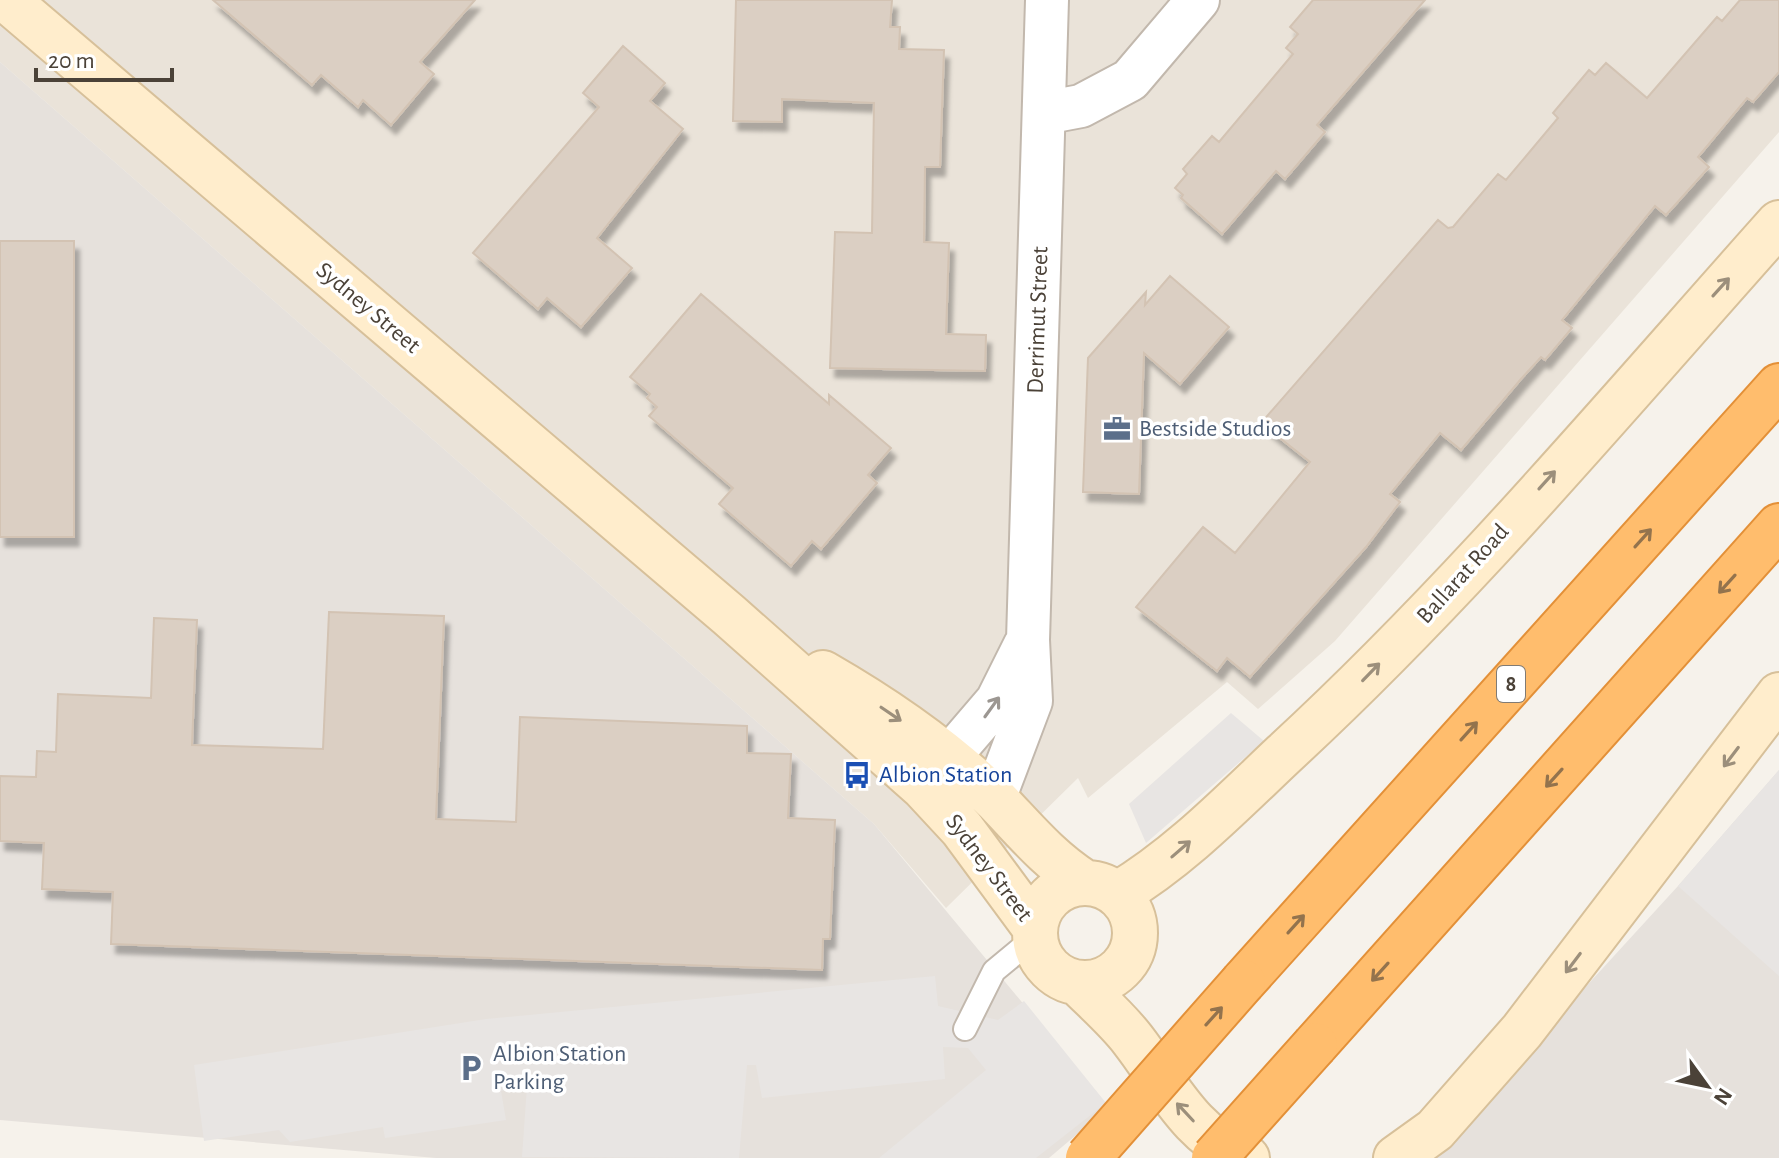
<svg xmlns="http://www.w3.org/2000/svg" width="1779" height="1158" font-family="'Alegreya Sans',sans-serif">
<defs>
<filter id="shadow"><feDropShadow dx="5" dy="9" stdDeviation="2" flood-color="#0004"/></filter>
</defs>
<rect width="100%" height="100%" fill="#f6f2eb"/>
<path fill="#eae3d9" d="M 0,0 L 1779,0 L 1779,132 L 1335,641 L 1258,709 L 1227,682 L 1088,798 L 1078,778 L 946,908 L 874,824 L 0,62 Z"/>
<path fill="#e6e1dc" d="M 0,62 L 874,824 L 1109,1107 L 1049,1158 L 436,1158 L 0,1120 Z
M 1779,770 L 1779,1158 L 1429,1158 L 1678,886 Z"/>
<path fill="#e8e5e3" d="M 1231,713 L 1264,741 L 1146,843 L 1129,804 Z
M 1779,770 L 1779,976 L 1678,886 Z
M 935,976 L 938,1006 L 998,1020 L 1024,1001 L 1106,1103 L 1036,1158 L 879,1158 L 986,1070 L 968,1048 L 943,1047 L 945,1079 L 762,1098 L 756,1065 L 747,1065 L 739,1158 L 522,1157 L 527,1086 L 501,1091 L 506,1120 L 385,1138 L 383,1127 L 290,1142 L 279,1130 L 204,1141 L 194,1065 L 486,1019 Z"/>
<path fill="#dbcfc3" stroke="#d3c3b3" stroke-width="2" filter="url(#shadow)" d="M 213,0 L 475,0 L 420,62 L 434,74 L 391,125 L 363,100 L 358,107 L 321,75 L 312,85 Z
M 736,0 L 892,0 L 890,27 L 900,27 L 899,49 L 944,50 L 940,167 L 925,167 L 924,242 L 949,243 L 946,334 L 986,335 L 985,371 L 830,368 L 835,232 L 872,233 L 874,103 L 782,99 L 782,122 L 733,121 Z
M 1313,0 L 1425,0 L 1317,125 L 1325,132 L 1285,179 L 1276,171 L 1222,234 L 1181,198 L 1183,195 L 1175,188 L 1187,174 L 1183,169 L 1212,136 L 1219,142 L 1293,54 L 1286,48 L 1298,34 L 1290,27 Z
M 1740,0 L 1779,0 L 1779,72 L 1753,102 L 1747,98 L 1698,157 L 1709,167 L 1666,215 L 1655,206 L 1562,320 L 1572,328 L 1545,360 L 1541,357 L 1521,379 L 1461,450 L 1440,433 L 1390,494 L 1400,502 L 1366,547 L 1250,677 L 1227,658 L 1217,671 L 1136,607 L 1203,527 L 1235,553 L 1310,462 L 1261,423 L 1438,220 L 1448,228 L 1453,227 L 1498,174 L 1506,180 L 1558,118 L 1553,113 L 1589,70 L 1595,75 L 1606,63 L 1647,98 L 1717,17 L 1722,21 Z
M 623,46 L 665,83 L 650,101 L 683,129 L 597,238 L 632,268 L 581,327 L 547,298 L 538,309 L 473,253 L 599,107 L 583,93 Z
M 0,241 L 74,241 L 74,537 L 0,537 Z
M 1170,276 L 1229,327 L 1180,384 L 1144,353 L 1139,494 L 1083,492 L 1088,358 L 1146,292 L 1145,305 Z
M 701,294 L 829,404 L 829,395 L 891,448 L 868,475 L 877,483 L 821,549 L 812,541 L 791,566 L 719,504 L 733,488 L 649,416 L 657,407 L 647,398 L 650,394 L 630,377 Z
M 329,612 L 444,616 L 436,819 L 516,822 L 520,717 L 747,726 L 747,753 L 791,754 L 788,818 L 835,820 L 830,939 L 823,939 L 822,970 L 111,944 L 113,892 L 42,889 L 44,843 L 0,841 L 0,776 L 36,777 L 37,751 L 56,752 L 58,694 L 151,698 L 154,618 L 197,620 L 192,745 L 323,749 Z"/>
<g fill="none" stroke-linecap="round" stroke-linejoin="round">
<g stroke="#c2b8ad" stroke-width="26">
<path id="lane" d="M 965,1029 L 994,971 L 1035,937"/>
</g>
<g stroke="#c2b8ad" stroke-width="46">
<path id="street" d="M 1044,113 L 1081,106 L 1130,80 L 1198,0
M 925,785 L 997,701 L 1025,645
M 994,799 L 1031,701 L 1028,640 L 1047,0"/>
</g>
<g stroke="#d7c09a" stroke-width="48">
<path id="secondary" d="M 7,0 L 729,615 L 923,787 L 962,829 L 1035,928
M 823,673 C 884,708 944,749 995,799 C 1024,829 1048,859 1084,882
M1035 933a50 50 0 1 1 100 0a50 50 0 1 1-100 0Z
M 1118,894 C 1180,857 1231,804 1284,754 C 1460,592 1619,402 1779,223
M 1078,983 C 1096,1001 1118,1020 1133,1040 C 1167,1084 1191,1137 1247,1158
M 1396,1158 L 1435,1130 L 1522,1031 L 1779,695"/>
</g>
<g stroke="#e39038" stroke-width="48">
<path id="highway" d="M 1243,982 L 1779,386
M 1315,1045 L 1779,526"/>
</g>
<use href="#lane" stroke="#fff" stroke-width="22"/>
<use href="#street" stroke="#fff" stroke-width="42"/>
<use href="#secondary" stroke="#ffedcc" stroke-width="44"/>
<use href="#highway" stroke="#ffbd6d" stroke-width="44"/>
<g stroke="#e39038" stroke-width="48" stroke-linecap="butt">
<path id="highway-bridge" d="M 1088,1158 L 1243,982
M 1214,1158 L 1315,1045"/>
</g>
<use href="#highway-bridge" stroke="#ffbd6d" stroke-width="44"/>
</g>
<defs><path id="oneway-shaft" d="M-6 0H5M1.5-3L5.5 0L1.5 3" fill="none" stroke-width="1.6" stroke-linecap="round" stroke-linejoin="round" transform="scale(2)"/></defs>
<g stroke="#9c8f7b">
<use href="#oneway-shaft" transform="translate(1721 287) rotate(-48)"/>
<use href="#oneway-shaft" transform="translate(1547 480) rotate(-48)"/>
<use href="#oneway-shaft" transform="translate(1371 672) rotate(-46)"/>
<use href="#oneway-shaft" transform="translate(891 714) rotate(34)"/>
<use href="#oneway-shaft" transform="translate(1731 757) rotate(127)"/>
<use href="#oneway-shaft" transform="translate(1181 849) rotate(-41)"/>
<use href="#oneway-shaft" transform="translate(1573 963) rotate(127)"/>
<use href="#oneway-shaft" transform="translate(1185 1112) rotate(-133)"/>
</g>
<g stroke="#93734d">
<use href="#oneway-shaft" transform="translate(1643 538) rotate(-48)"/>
<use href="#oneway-shaft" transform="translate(1727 584) rotate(132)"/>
<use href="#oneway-shaft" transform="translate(1469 731) rotate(-48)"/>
<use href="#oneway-shaft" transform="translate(1554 778) rotate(132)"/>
<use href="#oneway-shaft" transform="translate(1296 924) rotate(-48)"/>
<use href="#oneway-shaft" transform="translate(1380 972) rotate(132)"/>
<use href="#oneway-shaft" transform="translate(1214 1016) rotate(-48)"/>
</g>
<use stroke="#9c9792" href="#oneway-shaft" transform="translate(992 707) rotate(-54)"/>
<defs>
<g id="office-bare" transform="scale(2.16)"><path d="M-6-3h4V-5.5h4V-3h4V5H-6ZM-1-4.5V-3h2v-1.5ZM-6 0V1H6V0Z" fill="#5c6f8a" stroke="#fff" stroke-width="2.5" paint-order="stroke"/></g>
<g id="bus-bare" transform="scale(2.16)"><path d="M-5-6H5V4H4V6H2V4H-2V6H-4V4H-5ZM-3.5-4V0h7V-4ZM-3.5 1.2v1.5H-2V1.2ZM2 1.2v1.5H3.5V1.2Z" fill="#1a4fb4" stroke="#fff" stroke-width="2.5" paint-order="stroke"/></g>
<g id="parking-bare" transform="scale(2.16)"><path d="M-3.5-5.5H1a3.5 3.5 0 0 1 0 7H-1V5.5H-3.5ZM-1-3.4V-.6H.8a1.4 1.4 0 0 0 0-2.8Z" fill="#5c6f8a" stroke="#fff" stroke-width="2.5" paint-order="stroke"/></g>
</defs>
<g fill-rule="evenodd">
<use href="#office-bare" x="1117" y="429"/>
<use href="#bus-bare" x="857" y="775"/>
<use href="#parking-bare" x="471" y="1068"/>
</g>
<g text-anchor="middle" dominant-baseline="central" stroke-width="7" stroke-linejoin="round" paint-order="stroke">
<rect fill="#fff" stroke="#817b74" stroke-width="2" x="1497" y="666" width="28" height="36" rx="6"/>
<g font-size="22" font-weight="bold" fill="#4b4238">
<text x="1511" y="684">8</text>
</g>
<g font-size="24" fill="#4b4238" stroke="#fff">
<text transform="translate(368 308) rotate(40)">Sydney Street</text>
<text transform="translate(1038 320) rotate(-88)">Derrimut Street</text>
<text transform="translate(1463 574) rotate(-48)">Ballarat Road</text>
<text transform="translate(989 868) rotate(53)">Sydney Street</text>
</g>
<g font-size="24" fill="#4e5e75" stroke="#fff" text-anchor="start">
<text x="1139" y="429">Bestside Studios</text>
<text x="493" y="1054">Albion Station<tspan x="493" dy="28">Parking</tspan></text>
</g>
<g font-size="24" fill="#164399" stroke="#fff" text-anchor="start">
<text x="879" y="775">Albion Station</text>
</g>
</g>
<g transform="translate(1707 1086) rotate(123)" stroke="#ffffff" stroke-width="6" paint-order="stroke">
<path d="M0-6L14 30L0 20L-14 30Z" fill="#4b4238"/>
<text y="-12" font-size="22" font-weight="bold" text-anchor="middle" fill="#4b4238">N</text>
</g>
<path d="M36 68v12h136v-12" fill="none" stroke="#4b4238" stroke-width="4"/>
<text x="48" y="68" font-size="24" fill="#4b4238" stroke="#ffffff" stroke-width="6" paint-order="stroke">20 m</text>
</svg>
